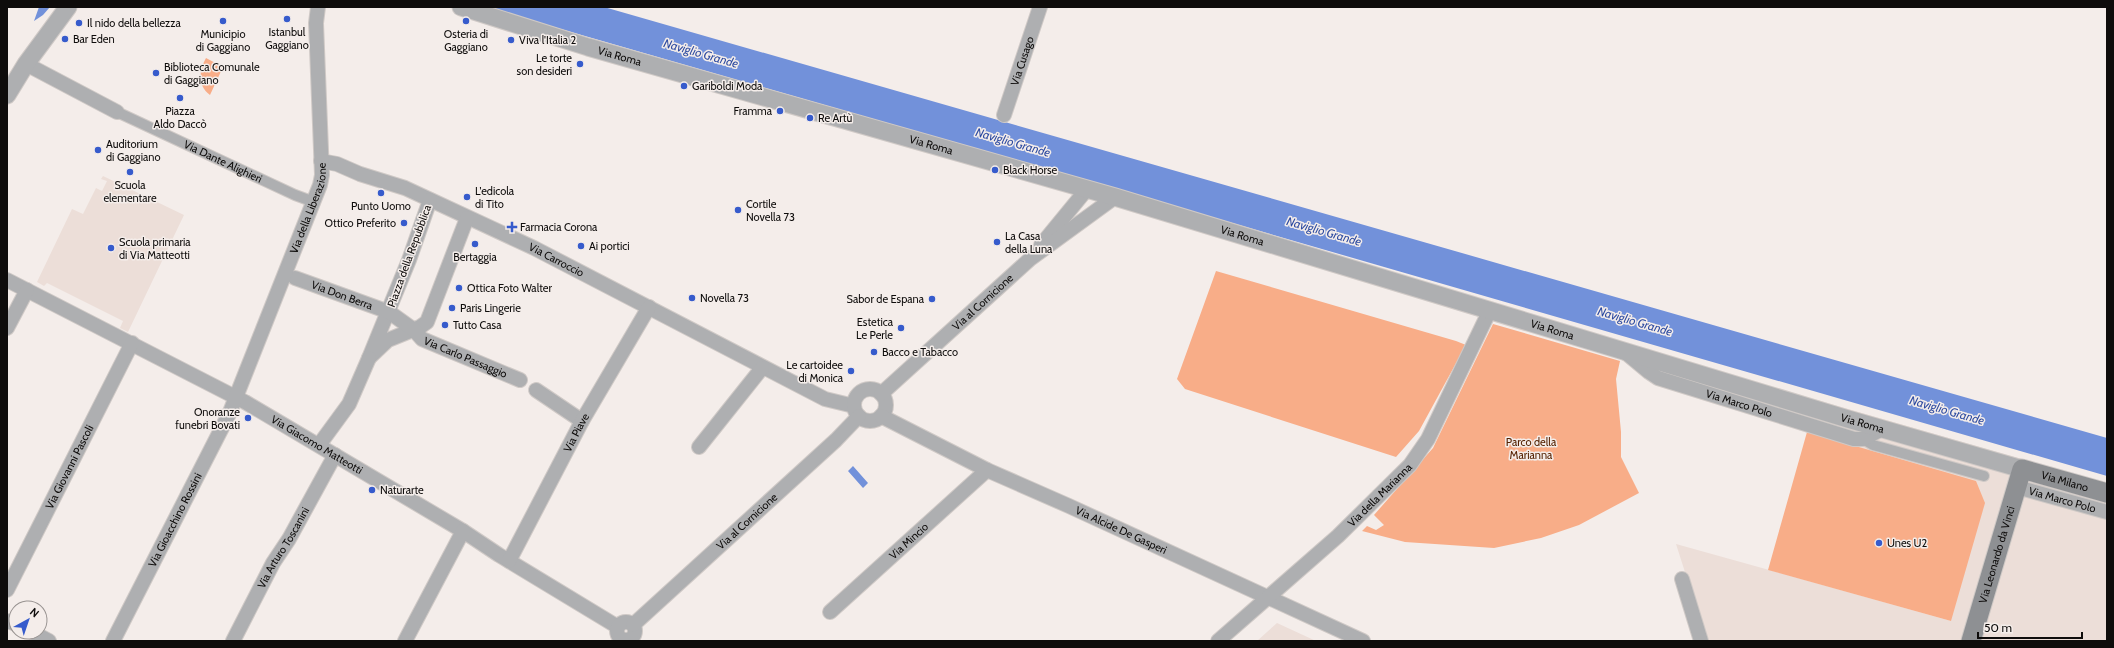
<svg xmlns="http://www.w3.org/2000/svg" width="2114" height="648" font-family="Cabin,sans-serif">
<rect width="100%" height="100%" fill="#f4edea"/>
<path fill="#ecded8" d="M 103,176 L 184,215 L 128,332 L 120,328 L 123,321 L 47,283 L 44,286 L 37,282 L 72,209 L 83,214 L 96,188 L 102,191 L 107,181 L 101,179 Z
M 1817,400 L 2107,484 L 2107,641 L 1707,641 L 1676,544 L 1951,621 L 1807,432 Z
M 1277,623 L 1316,641 L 1257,641 Z"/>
<path fill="#f8ad88" d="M 206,58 L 223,67 L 210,95 C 197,86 199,70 206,58 Z
M 1216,271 L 1456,341 L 1466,345 L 1419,431 L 1396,457 L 1185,389 L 1177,379 Z
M 1493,324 L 1620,361 L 1616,379 L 1621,432 L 1621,457 L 1639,493 L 1579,525 L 1541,538 L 1494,548 L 1405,542 L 1362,531 L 1367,526 L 1376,530 L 1384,525 L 1374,515 L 1433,448 Z
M 1807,432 L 1976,481 L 1985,503 L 1951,621 L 1768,570 Z"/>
<path fill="#7291da" d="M 39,7 L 50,7 L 43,15 L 34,21 Z
M 485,7 L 604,7 L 2107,438 L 2107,476 Z
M 853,466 L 868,483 L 863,488 L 848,471 Z"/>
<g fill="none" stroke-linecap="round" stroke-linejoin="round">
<g stroke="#cfc9c6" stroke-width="12">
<g id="pedestrian">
<path id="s1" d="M 117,112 L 295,195 L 314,202"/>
<path d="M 1863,439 L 1873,445 L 1984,476"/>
</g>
</g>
<g stroke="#cfc9c6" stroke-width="16">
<g id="minor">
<path d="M 26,64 L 117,112"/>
<path id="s2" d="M 1004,115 L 1040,7"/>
<path id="s3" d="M 321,161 L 337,164 L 360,174 L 405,188 L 534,248 L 825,399 L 854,406"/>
<path d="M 430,200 L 409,260 L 369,358 L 388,340 L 420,327 L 427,322 L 467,218"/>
<path d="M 1041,245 L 1087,189"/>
<path id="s4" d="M 295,278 L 389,312 L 414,330 L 422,339 L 520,380"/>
<path id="s5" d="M 7,280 L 245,402 L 463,531 L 499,555 L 618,627"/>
<path d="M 7,328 L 27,290"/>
<path id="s6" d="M 1625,352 L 1649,372 L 1658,378 L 1854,439 L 1863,439 L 1882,429"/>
<circle cx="870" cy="405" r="16"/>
<path d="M 536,390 L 582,421"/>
<path id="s7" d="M 881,394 L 1030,259 L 1115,197"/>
<path id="s8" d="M 881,416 L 987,470 L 1069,506 L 1363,641"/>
<path d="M 319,445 L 349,404 L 369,358"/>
<path d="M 699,447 L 762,368"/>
<path id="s9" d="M 2017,487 L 2107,512"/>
<path id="s10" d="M 509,561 L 582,421 L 649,307"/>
<path d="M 1682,579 L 1701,641"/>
<path id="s11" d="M 7,590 L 132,343"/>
<path id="s12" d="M 830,612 L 987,470"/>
<path d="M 7,621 L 16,624"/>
<circle cx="626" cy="631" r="9"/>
<path id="s13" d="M 633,625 L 836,440 L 859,416"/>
<path d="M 32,632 L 49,641"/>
<path id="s14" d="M 113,641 L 230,412 L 320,185 L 322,175 L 316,23 L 318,7"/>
<path id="s15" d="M 233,641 L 273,563 L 289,539 L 335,455"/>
<path d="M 405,641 L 463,531"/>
<path id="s16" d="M 1218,641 L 1338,536 L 1410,465 L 1428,439 L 1490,310"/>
</g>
</g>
<g stroke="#cfc9c6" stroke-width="19">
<g id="tertiary">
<path id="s17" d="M 461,7 L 588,47 L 1115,197 L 1848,419 L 2022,469"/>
<path d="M 7,95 L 26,64 L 68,7"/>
</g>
</g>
<g stroke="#cfc9c6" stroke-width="21">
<g id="secondary">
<path id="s18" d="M 1971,641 L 2022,469 L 2107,493"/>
</g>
</g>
<use href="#pedestrian" stroke="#aeafb1" stroke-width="10"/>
<use href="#minor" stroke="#aeafb1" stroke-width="14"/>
<use href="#tertiary" stroke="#aeafb1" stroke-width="17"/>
<use href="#secondary" stroke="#8e9093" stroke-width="19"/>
</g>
<g fill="#365bcc" stroke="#f4edea" stroke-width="1.5">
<circle cx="287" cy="19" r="4"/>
<circle cx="223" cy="21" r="4"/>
<circle cx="466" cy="21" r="4"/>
<circle cx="79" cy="23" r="4"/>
<circle cx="65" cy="39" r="4"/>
<circle cx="511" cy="40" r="4"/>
<circle cx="580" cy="64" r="4"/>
<circle cx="156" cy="73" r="4"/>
<circle cx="684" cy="86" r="4"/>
<circle cx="180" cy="98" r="4"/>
<circle cx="780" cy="111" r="4"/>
<circle cx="810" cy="118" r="4"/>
<circle cx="98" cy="150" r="4"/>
<circle cx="995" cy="170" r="4"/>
<circle cx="130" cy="172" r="4"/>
<circle cx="381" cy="193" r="4"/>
<circle cx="467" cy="197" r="4"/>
<circle cx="738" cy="210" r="4"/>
<circle cx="404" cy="223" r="4"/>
<path d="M510 221h4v4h4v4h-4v4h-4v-4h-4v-4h4z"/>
<circle cx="997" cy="242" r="4"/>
<circle cx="475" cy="244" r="4"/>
<circle cx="581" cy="246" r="4"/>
<circle cx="111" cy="248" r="4"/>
<circle cx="459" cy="288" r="4"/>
<circle cx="692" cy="298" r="4"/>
<circle cx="932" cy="299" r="4"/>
<circle cx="452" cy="308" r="4"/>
<circle cx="445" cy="325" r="4"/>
<circle cx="901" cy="328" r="4"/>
<circle cx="874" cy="352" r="4"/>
<circle cx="851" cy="371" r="4"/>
<circle cx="248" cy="418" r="4"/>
<circle cx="372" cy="490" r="4"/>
<circle cx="1879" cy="543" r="4"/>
</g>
<g text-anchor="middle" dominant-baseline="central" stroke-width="3" stroke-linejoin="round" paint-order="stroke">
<g font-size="11" fill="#0e0c0b" stroke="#f4edea" text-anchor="start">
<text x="87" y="23">Il nido della bellezza</text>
<text x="287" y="32" text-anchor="middle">Istanbul<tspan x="287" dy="13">Gaggiano</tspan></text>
<text x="223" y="34" text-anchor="middle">Municipio<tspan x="223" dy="13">di Gaggiano</tspan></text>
<text x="466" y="34" text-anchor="middle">Osteria di<tspan x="466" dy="13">Gaggiano</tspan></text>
<text x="73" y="39">Bar Eden</text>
<text x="519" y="40">Viva l'Italia 2</text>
<text x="572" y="58" text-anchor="end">Le torte<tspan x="572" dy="13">son desideri</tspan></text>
<text x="164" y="67">Biblioteca Comunale<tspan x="164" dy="13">di Gaggiano</tspan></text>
<text x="692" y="86">Gariboldi Moda</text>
<text x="180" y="111" text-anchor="middle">Piazza<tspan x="180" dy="13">Aldo Daccò</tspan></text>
<text x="772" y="111" text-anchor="end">Framma</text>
<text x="818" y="118">Re Artù</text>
<text x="106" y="144">Auditorium<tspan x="106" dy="13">di Gaggiano</tspan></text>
<text x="1003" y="170">Black Horse</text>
<text x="130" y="185" text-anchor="middle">Scuola<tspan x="130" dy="13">elementare</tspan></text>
<text x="475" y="191">L'edicola<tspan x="475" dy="13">di Tito</tspan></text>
<text x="746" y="204">Cortile<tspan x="746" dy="13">Novella 73</tspan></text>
<text x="381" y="206" text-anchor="middle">Punto Uomo</text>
<text x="396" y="223" text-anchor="end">Ottico Preferito</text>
<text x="520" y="227">Farmacia Corona</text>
<text x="1005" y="236">La Casa<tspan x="1005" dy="13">della Luna</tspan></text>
<text x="119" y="242">Scuola primaria<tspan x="119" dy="13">di Via Matteotti</tspan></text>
<text x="589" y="246">Ai portici</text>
<text x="475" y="257" text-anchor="middle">Bertaggia</text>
<text x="467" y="288">Ottica Foto Walter</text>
<text x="700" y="298">Novella 73</text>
<text x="924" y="299" text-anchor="end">Sabor de Espana</text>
<text x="460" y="308">Paris Lingerie</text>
<text x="893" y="322" text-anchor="end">Estetica<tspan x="893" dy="13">Le Perle</tspan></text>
<text x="453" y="325">Tutto Casa</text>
<text x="882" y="352">Bacco e Tabacco</text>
<text x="843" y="365" text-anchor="end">Le cartoidee<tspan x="843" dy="13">di Monica</tspan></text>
<text x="240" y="412" text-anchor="end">Onoranze<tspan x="240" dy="13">funebri Bovati</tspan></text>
<text x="380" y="490">Naturarte</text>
<text x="1887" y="543">Unes U2</text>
</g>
<g font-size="11" fill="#0e0c0b" stroke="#f4edea">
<text stroke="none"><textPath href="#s17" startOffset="166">Via Roma</textPath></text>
<text stroke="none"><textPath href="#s2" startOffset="57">Via Cusago</textPath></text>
<text stroke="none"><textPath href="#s17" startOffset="490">Via Roma</textPath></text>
<text stroke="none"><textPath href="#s1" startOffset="117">Via Dante Alighieri</textPath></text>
<text stroke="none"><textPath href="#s14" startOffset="476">Via della Liberazione</textPath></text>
<text stroke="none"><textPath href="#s17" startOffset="814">Via Roma</textPath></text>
<text transform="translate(409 256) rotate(-70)">Piazza della Repubblica</text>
<text stroke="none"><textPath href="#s3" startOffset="256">Via Carroccio</textPath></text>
<text stroke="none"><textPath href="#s4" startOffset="50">Via Don Berra</textPath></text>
<text stroke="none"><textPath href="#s7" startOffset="137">Via al Cornicione</textPath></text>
<text stroke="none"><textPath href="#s17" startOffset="1138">Via Roma</textPath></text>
<text stroke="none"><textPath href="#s4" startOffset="190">Via Carlo Passaggio</textPath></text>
<text stroke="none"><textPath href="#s6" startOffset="127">Via Marco Polo</textPath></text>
<text stroke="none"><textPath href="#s17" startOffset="1462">Via Roma</textPath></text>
<text stroke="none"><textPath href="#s10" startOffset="145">Via Piave</textPath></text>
<text stroke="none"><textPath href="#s5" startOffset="351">Via Giacomo Matteotti</textPath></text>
<text stroke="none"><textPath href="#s11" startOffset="138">Via Giovanni Pascoli</textPath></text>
<text stroke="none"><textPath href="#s18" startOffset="224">Via Milano</textPath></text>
<text stroke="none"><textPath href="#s16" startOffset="218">Via della Marianna</textPath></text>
<text stroke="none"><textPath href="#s9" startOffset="47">Via Marco Polo</textPath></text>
<text stroke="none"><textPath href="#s14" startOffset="136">Via Gioacchino Rossini</textPath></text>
<text stroke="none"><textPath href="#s13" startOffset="154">Via al Cornicione</textPath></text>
<text stroke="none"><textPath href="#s8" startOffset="266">Via Alcide De Gasperi</textPath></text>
<text stroke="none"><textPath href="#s12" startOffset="106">Via Mincio</textPath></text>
<text stroke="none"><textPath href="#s15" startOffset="106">Via Arturo Toscanini</textPath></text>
<text stroke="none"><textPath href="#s18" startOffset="90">Via Leonardo da Vinci</textPath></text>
</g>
<g font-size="11" fill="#552101" stroke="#f4edea">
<text x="1531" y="442">Parco della<tspan x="1531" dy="13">Marianna</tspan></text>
</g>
<g font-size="12" font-style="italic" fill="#2b49a0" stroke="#f4edea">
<text transform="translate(701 53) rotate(16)">Naviglio Grande</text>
<text transform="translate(1013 142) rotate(16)">Naviglio Grande</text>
<text transform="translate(1324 231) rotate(16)">Naviglio Grande</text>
<text transform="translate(1635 321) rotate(16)">Naviglio Grande</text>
<text transform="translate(1947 410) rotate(16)">Naviglio Grande</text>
</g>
</g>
<rect width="2114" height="648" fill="none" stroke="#0e0c0b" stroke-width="16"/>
<g transform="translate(28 620) rotate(40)"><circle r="19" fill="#f4edea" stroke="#989391"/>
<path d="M0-3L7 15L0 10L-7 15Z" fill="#365bcc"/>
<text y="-6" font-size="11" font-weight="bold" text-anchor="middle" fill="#0e0c0b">N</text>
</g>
<path d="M1978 632v6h104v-6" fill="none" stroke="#0e0c0b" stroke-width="2"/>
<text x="1984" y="632" font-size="12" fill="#0e0c0b" stroke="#f4edea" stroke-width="3" paint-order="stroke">50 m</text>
</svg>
